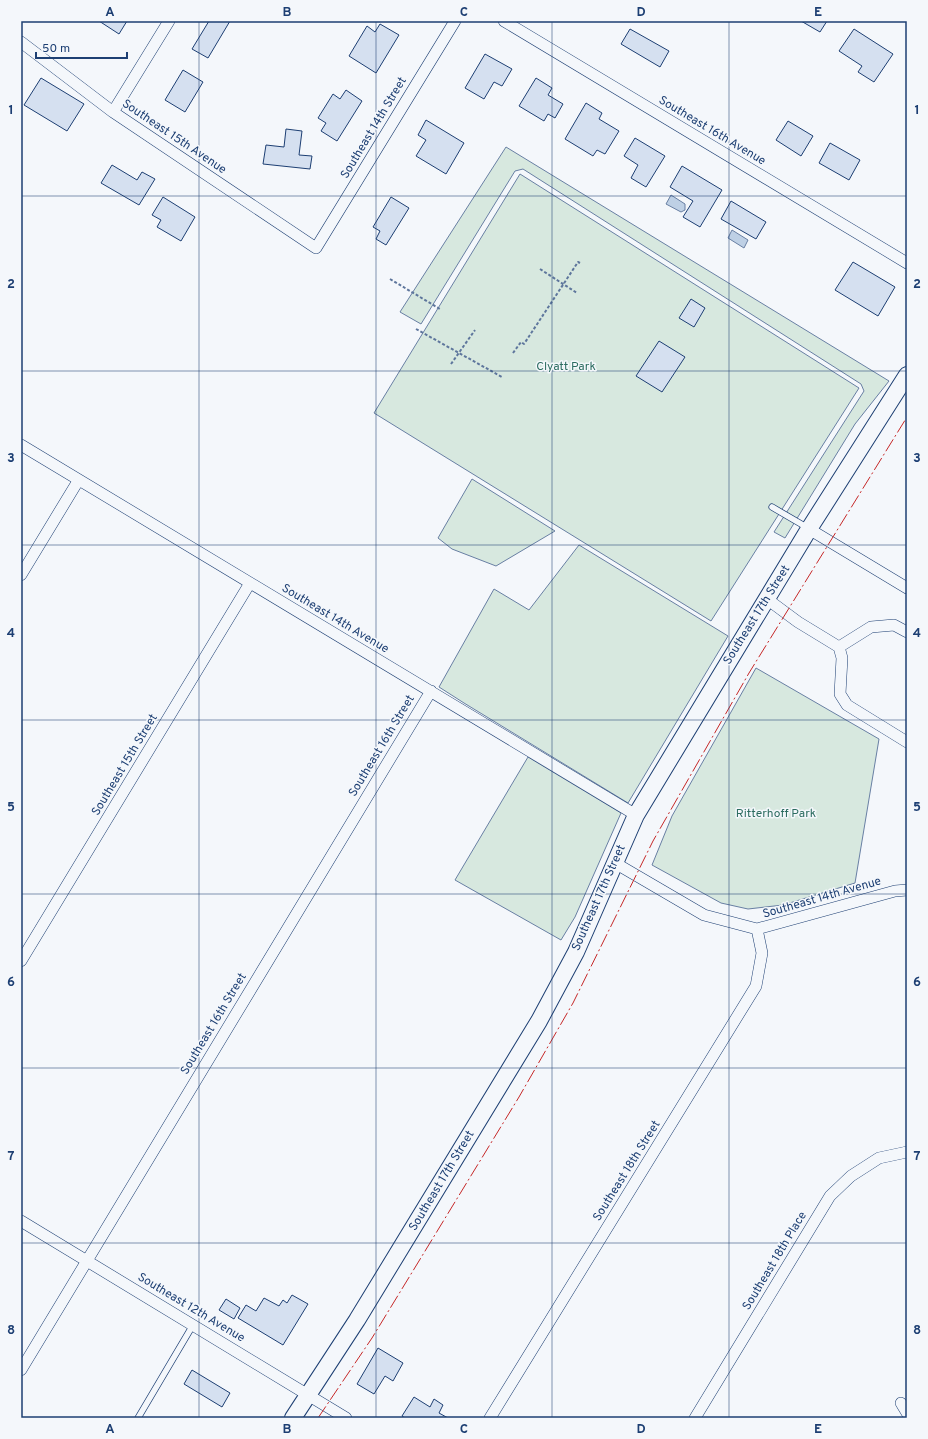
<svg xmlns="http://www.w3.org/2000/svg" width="928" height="1439" font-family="Overpass,sans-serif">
<rect width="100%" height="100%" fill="#f4f7fb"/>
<path fill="#d7e8df" stroke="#687fa3" d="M 506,147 L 889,381 L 855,424 L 785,538 L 774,532 L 864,391 L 861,384 L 523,169 L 515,171 L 421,324 L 400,312 Z
M 520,174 L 859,388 L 711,621 L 374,413 Z
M 472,479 L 555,531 L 496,566 L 452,549 L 438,538 Z
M 579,545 L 728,636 L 628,803 L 464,703 L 439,687 L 494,589 L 529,610 Z
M 756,668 L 879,739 L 855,883 L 783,905 L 748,909 L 721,903 L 652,865 L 672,816 Z
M 528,757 L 621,813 L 575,917 L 561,940 L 455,880 Z"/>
<path fill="#bed0e5" stroke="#687fa3" d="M 671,195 L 685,204 L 685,210 L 681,212 L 666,204 Z
M 732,230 L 748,240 L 744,248 L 728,238 Z"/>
<path fill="#d5e0f0" stroke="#1d3f73" d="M 99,21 L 127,21 L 119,34 Z
M 209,21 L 230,21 L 208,58 L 192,49 Z
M 801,21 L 827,21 L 820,32 Z
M 380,24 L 399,35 L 376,73 L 349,56 L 367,26 L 375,32 Z
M 630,29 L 669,51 L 660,67 L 621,44 Z
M 854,29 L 893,54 L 874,82 L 858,72 L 862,66 L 839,51 Z
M 485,54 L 512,69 L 502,86 L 494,82 L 484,99 L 465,88 Z
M 183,70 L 203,82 L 185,112 L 165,100 Z
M 41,78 L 84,104 L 67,131 L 24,105 Z
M 536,78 L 552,88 L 548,95 L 563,104 L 555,118 L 548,114 L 544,121 L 519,106 Z
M 346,90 L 362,101 L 337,141 L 321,131 L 326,123 L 318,118 L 333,94 L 340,99 Z
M 586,103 L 602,113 L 599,119 L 619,131 L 605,154 L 597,150 L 593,156 L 565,139 Z
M 426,120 L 464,143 L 446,174 L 416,156 L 426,140 L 418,135 Z
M 788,121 L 813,136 L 801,156 L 776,140 Z
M 286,129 L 302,131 L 299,155 L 312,156 L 310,169 L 263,164 L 266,145 L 284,147 Z
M 635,138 L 665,156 L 646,187 L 631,178 L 638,165 L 624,156 Z
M 830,143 L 860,160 L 849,180 L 819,163 Z
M 112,165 L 137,180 L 142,172 L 155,179 L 139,205 L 101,183 Z
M 682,166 L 722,190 L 700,227 L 683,217 L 693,201 L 670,187 Z
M 163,197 L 195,217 L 181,241 L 157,227 L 161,220 L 152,215 Z
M 391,197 L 409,208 L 386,245 L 376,239 L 380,231 L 373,227 Z
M 731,201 L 766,222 L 756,239 L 721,219 Z
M 853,262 L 895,287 L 878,316 L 835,290 Z
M 691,299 L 705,308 L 694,327 L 679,318 Z
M 659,341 L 685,357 L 662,392 L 636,376 Z
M 292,1295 L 308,1304 L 283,1345 L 238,1318 L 246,1305 L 256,1311 L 264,1298 L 279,1306 L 283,1300 L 287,1303 Z
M 226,1299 L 240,1308 L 234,1319 L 219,1310 Z
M 378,1348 L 403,1363 L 393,1381 L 385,1376 L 374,1394 L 357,1384 Z
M 192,1370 L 230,1393 L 222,1407 L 184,1384 Z
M 414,1397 L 430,1407 L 434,1399 L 443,1405 L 439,1413 L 448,1418 L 405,1418 L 402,1416 Z"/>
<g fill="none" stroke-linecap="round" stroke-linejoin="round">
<g stroke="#1d3f73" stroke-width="7">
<path id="service" d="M 772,507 L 808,528
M 138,1418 L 193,1325"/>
</g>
<g stroke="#1d3f73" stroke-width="12">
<path id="minor" d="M 504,21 L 907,263
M 21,42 L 113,112 L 316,248 L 455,21
M 113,112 L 169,21
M 21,445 L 636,815
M 809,529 L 907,588
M 21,575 L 78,481
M 767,599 L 798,622 L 839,647 L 842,658 L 840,694 L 847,705 L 907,742
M 839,647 L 871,627 L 894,625 L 907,632
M 615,863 L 704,915 L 757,929 L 895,891 L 907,890
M 21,961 L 250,583
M 21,1221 L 346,1418
M 21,1370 L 431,691
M 901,1403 L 907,1413
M 490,1418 L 756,986 L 762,953 L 757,929
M 695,1418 L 830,1196 L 851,1176 L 879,1158 L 907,1152"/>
</g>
<g stroke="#1d3f73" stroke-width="18">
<path id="secondary" d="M 293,1418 L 357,1320 L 539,1021 L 576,952 L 636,815 L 809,529 L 907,375"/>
</g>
<path stroke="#5e769c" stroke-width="2" stroke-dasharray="3 2" stroke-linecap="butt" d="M 540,269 L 577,293
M 390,279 L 440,309
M 416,329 L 502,377
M 513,353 L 521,342 L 524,344 L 578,262 L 580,263
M 451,364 L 475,330"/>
<use href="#service" stroke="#f4f7fb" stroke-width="5.5"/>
<use href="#minor" stroke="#f4f7fb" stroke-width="11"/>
<use href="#secondary" stroke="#f4f7fb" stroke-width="16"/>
<path stroke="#c62828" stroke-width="1" stroke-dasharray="14 3 2 3" stroke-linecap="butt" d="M 318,1418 L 372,1338 L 519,1097 L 573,1003 L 653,841 L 749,673 L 907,417"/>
</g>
<path fill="none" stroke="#1d3f73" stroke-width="1" stroke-opacity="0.55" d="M 199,21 L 199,1418M 376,21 L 376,1418M 552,21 L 552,1418M 729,21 L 729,1418M 21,196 L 907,196M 21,371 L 907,371M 21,545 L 907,545M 21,720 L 907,720M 21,894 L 907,894M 21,1068 L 907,1068M 21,1243 L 907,1243"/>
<g text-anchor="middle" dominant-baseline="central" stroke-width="3" stroke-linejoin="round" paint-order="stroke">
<g font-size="12" fill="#1d3f73" stroke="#f4f7fb">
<text transform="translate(374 128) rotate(-59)">Southeast 14th Street</text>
<text transform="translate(712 131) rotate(31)">Southeast 16th Avenue</text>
<text transform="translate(174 137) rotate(34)">Southeast 15th Avenue</text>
<text transform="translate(757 615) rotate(-58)">Southeast 17th Street</text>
<text transform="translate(335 619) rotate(31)">Southeast 14th Avenue</text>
<text transform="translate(382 746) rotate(-59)">Southeast 16th Street</text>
<text transform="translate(125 765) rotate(-59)">Southeast 15th Street</text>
<text transform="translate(599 898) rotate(-66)">Southeast 17th Street</text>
<text transform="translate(822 898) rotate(-16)">Southeast 14th Avenue</text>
<text transform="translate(214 1024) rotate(-59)">Southeast 16th Street</text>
<text transform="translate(627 1171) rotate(-58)">Southeast 18th Street</text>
<text transform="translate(442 1181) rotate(-59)">Southeast 17th Street</text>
<text transform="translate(775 1261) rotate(-59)">Southeast 18th Place</text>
<text transform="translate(191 1308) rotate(31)">Southeast 12th Avenue</text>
</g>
<g font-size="12" fill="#2c6c60" stroke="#f4f7fb">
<text x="566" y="367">Clyatt Park</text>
<text x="776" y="814">Ritterhoff Park</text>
</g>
</g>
<rect width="928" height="1439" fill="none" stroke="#f4f7fb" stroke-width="44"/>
<path d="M36 52v6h91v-6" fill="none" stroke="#1d3f73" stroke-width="2"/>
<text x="42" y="52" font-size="12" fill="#1d3f73" stroke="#f4f7fb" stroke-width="3" paint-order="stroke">50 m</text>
<rect x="22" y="22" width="884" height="1395" fill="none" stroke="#1d3f73" stroke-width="1.5"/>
<g font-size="13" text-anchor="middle" font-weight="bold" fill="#1d3f73">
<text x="110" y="16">A</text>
<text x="287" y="16">B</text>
<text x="464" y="16">C</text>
<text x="641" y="16">D</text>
<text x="818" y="16">E</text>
<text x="11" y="114">1</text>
<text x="917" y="114">1</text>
<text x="11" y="288">2</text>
<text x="917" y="288">2</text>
<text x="11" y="462">3</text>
<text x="917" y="462">3</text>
<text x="11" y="637">4</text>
<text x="917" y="637">4</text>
<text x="11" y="811">5</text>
<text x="917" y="811">5</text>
<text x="11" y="986">6</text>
<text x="917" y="986">6</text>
<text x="11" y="1160">7</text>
<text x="917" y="1160">7</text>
<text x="11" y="1334">8</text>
<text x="917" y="1334">8</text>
<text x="110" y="1433">A</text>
<text x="287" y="1433">B</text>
<text x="464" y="1433">C</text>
<text x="641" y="1433">D</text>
<text x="818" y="1433">E</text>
</g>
</svg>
